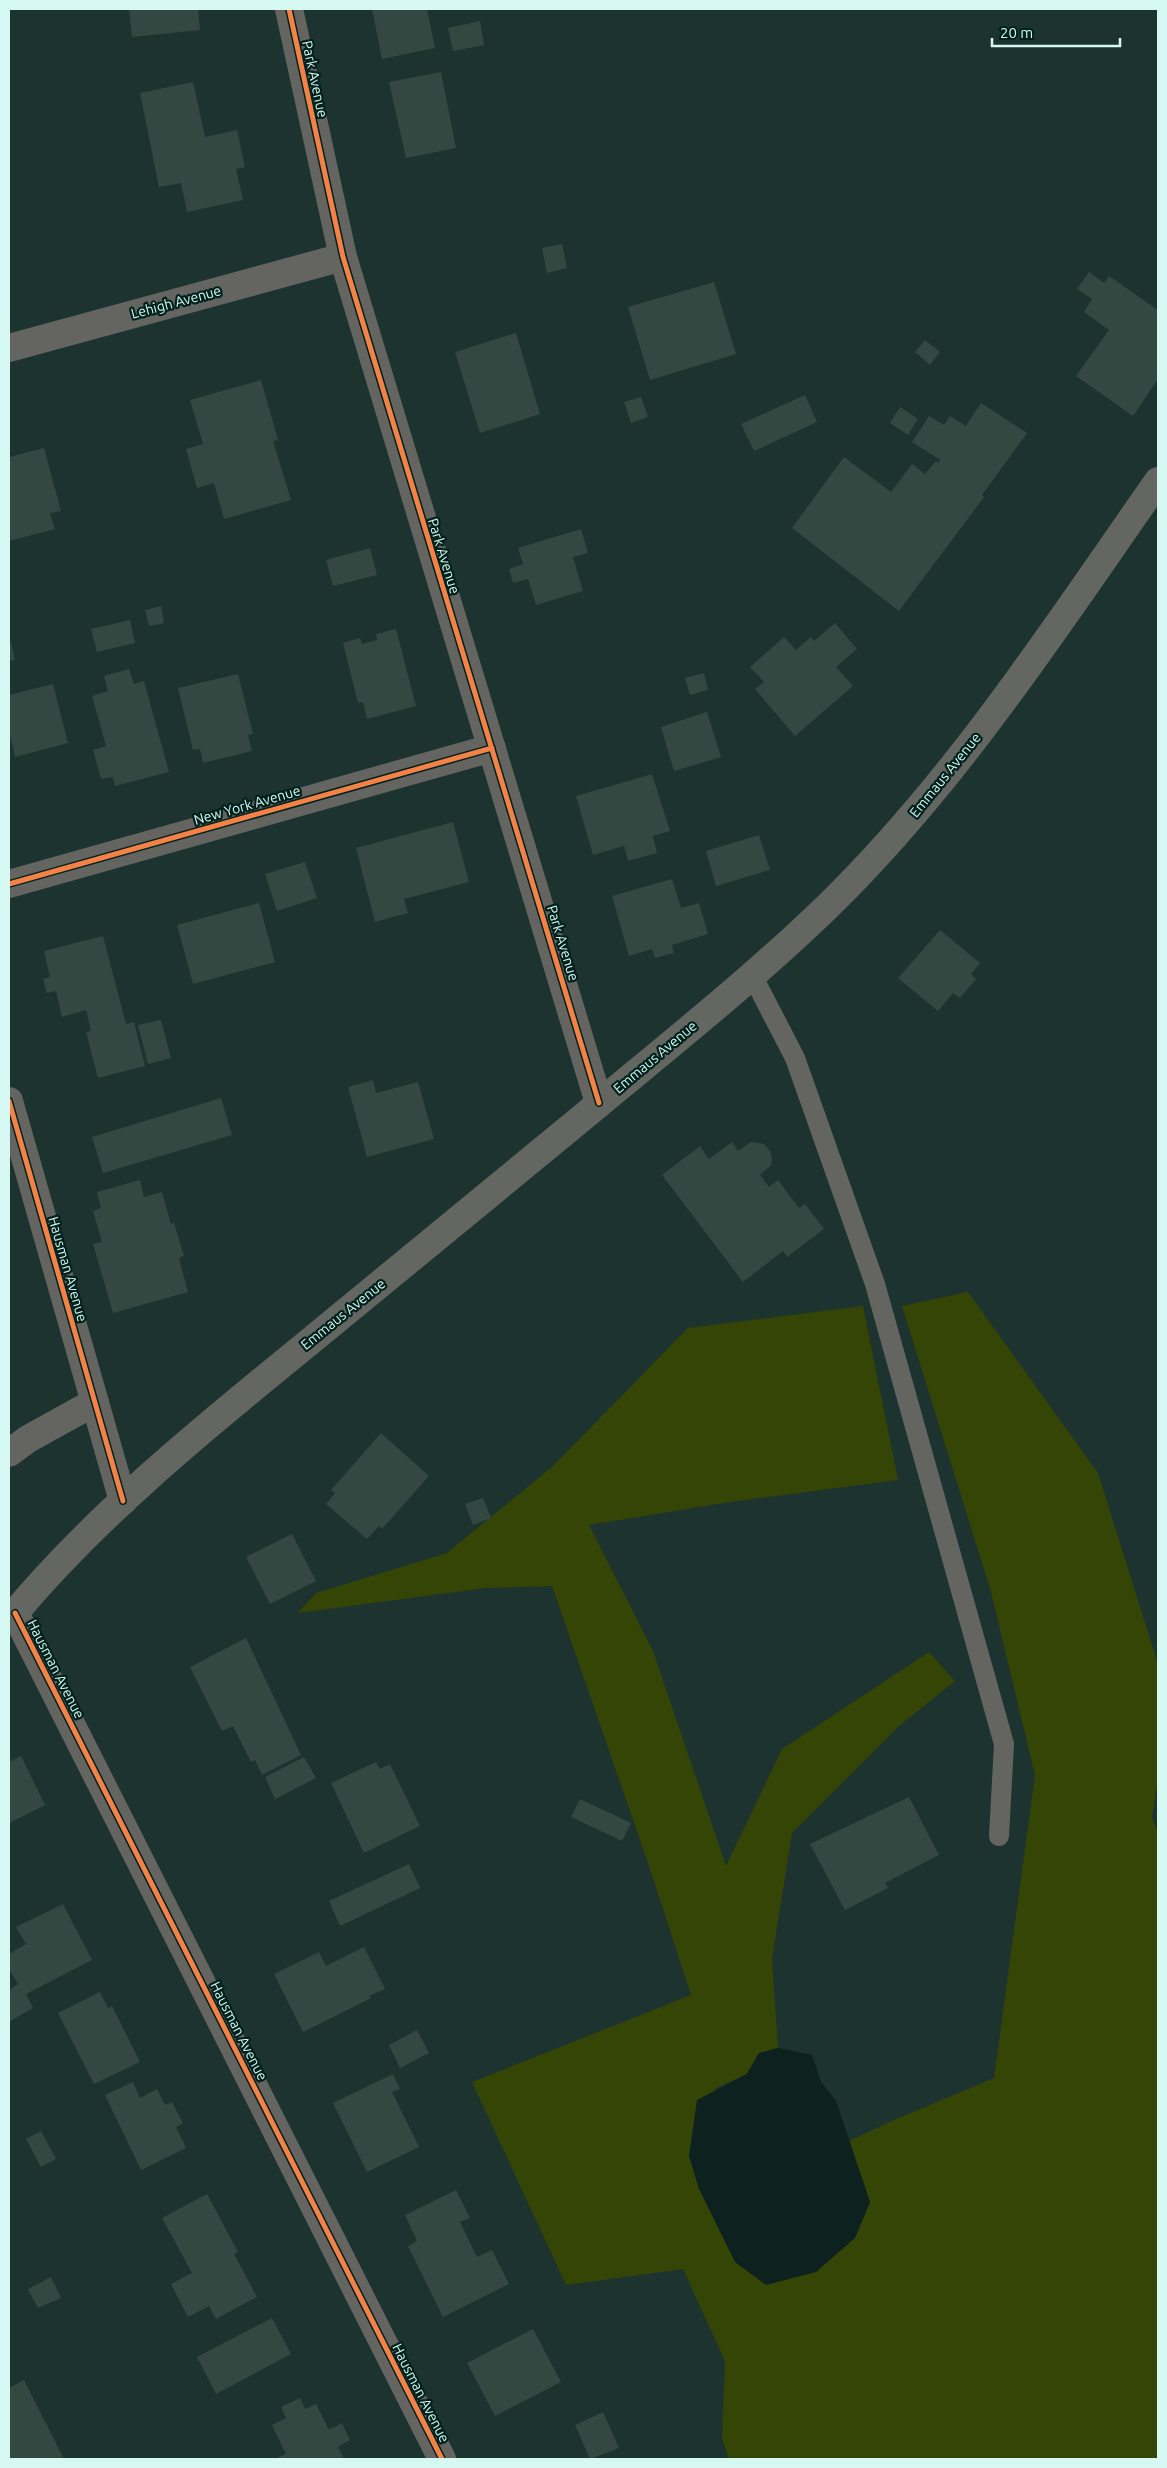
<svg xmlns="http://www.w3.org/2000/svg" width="1167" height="2468" font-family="Ubuntu,sans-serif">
<rect width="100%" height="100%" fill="#1d3330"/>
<path fill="#344506" d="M 968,1292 L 1098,1473 L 1158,1664 L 1158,1780 L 1152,1817 L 1158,1833 L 1158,2459 L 729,2459 L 722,2439 L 725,2361 L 683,2269 L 566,2285 L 472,2082 L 691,1995 L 650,1869 L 552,1586 L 485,1588 L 298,1613 L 316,1593 L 447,1553 L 553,1466 L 688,1328 L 863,1306 L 898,1480 L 730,1502 L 589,1525 L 653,1651 L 726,1866 L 782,1749 L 929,1652 L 955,1681 L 899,1726 L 792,1833 L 772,1959 L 778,2048 L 759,2053 L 747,2074 L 714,2089 L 870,2202 L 849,2141 L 894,2120 L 994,2078 L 1035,1775 L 991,1592 L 902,1306 Z"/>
<path fill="#0d211e" d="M 778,2048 L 812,2055 L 821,2082 L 836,2101 L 870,2202 L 855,2238 L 816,2272 L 766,2285 L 735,2262 L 699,2189 L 689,2156 L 697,2100 L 747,2074 L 759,2053 Z"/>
<path fill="#324841" d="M 129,9 L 198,9 L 200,30 L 132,37 Z
M 372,9 L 427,9 L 435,48 L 382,59 Z
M 480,21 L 484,45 L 453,51 L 448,28 Z
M 441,72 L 456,148 L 406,158 L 389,82 Z
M 193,82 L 205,137 L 237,130 L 245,167 L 236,169 L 243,200 L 187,212 L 181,183 L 159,187 L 140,93 Z
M 562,244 L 567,268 L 547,273 L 542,248 Z
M 1089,272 L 1104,283 L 1109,276 L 1158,310 L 1158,379 L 1133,416 L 1076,376 L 1109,330 L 1084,312 L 1092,299 L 1077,289 Z
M 714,282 L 736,354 L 650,380 L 628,307 Z
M 516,333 L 540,414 L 480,433 L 455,352 Z
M 925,340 L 940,352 L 930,365 L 915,352 Z
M 261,380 L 278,440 L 273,441 L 291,500 L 224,519 L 214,483 L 197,488 L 186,449 L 203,444 L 190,400 Z
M 805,395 L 817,422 L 754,451 L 741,424 Z
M 641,397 L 648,417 L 631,423 L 624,402 Z
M 981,403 L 1027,433 L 982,495 L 984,497 L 899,611 L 792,528 L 844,457 L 891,492 L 912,464 L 925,474 L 936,461 L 939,463 L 940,460 L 912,442 L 929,416 L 944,425 L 950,416 L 966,426 Z
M 900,407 L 918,419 L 908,435 L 890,423 Z
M 44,448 L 61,511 L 50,513 L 55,529 L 9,541 L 9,457 Z
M 581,529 L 588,553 L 573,557 L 583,591 L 536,605 L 528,579 L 513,583 L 509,569 L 523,564 L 518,548 Z
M 370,548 L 377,575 L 333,586 L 326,560 Z
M 161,606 L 164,623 L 149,626 L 145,610 Z
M 130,620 L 135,643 L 97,652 L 91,629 Z
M 835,623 L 857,649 L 836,667 L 853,686 L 795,736 L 755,689 L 764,682 L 750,667 L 784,637 L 796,650 L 811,637 L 814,641 Z
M 396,629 L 416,706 L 367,719 L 363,702 L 358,703 L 343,643 L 360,638 L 362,644 L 377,640 L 376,634 Z
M 11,643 L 15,660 L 9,661 L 9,644 Z
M 129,669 L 134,684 L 144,681 L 169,772 L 115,786 L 113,777 L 101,779 L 93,750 L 106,746 L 92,696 L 108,691 L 104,676 Z
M 704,673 L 708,690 L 690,695 L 685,678 Z
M 238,674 L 253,734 L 248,735 L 252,751 L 203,763 L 200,749 L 193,750 L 178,688 Z
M 53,684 L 68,743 L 15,757 L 9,730 L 9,695 Z
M 707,712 L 721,757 L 674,771 L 661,727 Z
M 652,774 L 670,831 L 653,836 L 657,853 L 628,861 L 624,846 L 593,855 L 576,796 Z
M 453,822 L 469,882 L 404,899 L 408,913 L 375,922 L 356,848 Z
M 759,835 L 770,870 L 716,886 L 706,851 Z
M 305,862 L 317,898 L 277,911 L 265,874 Z
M 672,879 L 681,908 L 699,903 L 708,934 L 672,945 L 674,953 L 655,958 L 652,949 L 629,956 L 612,896 Z
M 259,903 L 275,962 L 193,984 L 177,925 Z
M 940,930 L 980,963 L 971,974 L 976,979 L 960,998 L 953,993 L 938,1011 L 898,978 Z
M 103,936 L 126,1024 L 134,1022 L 145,1066 L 98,1078 L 86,1032 L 91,1031 L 86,1010 L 62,1017 L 56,991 L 47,993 L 43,979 L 50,977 L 44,951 Z
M 161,1020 L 171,1058 L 148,1064 L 138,1025 Z
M 373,1080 L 376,1093 L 418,1082 L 434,1139 L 367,1157 L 348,1087 Z
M 221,1098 L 232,1135 L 103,1173 L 92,1137 Z
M 732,1142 L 738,1151 L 751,1142 L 764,1144 L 770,1151 L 772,1159 L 771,1165 L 760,1175 L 769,1187 L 778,1180 L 799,1208 L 805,1204 L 824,1229 L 787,1257 L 783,1251 L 743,1282 L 662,1175 L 700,1146 L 709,1159 Z
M 140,1180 L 144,1197 L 162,1192 L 171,1224 L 174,1223 L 184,1256 L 179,1258 L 188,1292 L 113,1313 L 93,1244 L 102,1242 L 93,1211 L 101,1208 L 97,1192 Z
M 381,1433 L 429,1476 L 382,1529 L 379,1526 L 367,1539 L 326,1504 L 335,1493 L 331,1490 Z
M 483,1498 L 491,1518 L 473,1525 L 465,1504 Z
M 292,1534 L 316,1581 L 270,1604 L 246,1557 Z
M 246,1638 L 301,1755 L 262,1775 L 255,1760 L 251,1762 L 233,1726 L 222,1731 L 190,1667 Z
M 21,1756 L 45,1805 L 9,1823 L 9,1762 Z
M 304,1757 L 316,1778 L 275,1799 L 265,1777 Z
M 376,1762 L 380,1769 L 390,1764 L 420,1826 L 364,1853 L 331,1783 Z
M 909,1797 L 939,1855 L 885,1883 L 888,1888 L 845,1910 L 810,1844 Z
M 580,1799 L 631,1823 L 622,1841 L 571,1817 Z
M 409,1864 L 420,1888 L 340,1926 L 329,1901 Z
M 63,1904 L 92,1960 L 26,1994 L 33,2008 L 9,2022 L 9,1990 L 18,1984 L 9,1969 L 9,1954 L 26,1944 L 16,1927 Z
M 364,1947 L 385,1989 L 369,1996 L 371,1998 L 303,2032 L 274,1974 L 319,1952 L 326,1966 Z
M 100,1992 L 108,2008 L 112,2006 L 140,2062 L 94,2084 L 58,2013 Z
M 417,2030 L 429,2053 L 400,2068 L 389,2045 Z
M 393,2074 L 400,2089 L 392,2092 L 419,2147 L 367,2172 L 333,2103 Z
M 133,2082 L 140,2098 L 157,2089 L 165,2105 L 172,2102 L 183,2123 L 176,2127 L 186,2148 L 141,2170 L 105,2095 Z
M 41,2131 L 56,2159 L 41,2167 L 26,2139 Z
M 456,2190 L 470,2218 L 460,2222 L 477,2257 L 492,2250 L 509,2284 L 443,2317 L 408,2246 L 417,2241 L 405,2215 Z
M 207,2194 L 238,2252 L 234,2254 L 257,2297 L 216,2319 L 209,2306 L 188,2317 L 171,2284 L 192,2273 L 162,2218 Z
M 51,2277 L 61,2298 L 38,2308 L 28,2289 Z
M 272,2318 L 291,2354 L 216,2394 L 197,2357 Z
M 533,2329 L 561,2382 L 495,2416 L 467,2363 Z
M 24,2380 L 64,2459 L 9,2459 L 9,2388 Z
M 300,2398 L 305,2409 L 316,2404 L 329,2430 L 342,2423 L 350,2440 L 338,2447 L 344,2459 L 275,2459 L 286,2454 L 272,2425 L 286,2418 L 281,2407 Z
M 603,2412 L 619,2448 L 590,2459 L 575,2425 Z"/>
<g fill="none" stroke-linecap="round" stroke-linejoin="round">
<path stroke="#646560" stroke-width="20" d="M 752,975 L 795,1058 L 875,1284 L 1004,1744 L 999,1836"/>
<path stroke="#646560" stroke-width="28" d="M 289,9 L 343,257 L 599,1103
M 9,348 L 343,257
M 9,884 L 492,748
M 9,1101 L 123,1501
M 9,1453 L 28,1439 L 95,1402
M 15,1613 L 442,2459"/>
<path stroke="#646661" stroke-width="28" d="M 9,1620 C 93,1518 199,1432 302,1348 C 409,1260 517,1172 624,1083 C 693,1026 763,969 828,906 C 957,780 1055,628 1158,481"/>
<g stroke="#02211d" stroke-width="8">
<path id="cycleway" d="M 289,9 L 343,257 L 599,1103
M 9,884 L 492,748
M 9,1101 L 123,1501
M 15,1613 L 442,2459"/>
</g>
<use href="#cycleway" stroke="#f48246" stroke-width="5"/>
</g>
<g text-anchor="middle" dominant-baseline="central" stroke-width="4.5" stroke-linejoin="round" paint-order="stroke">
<g font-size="14" fill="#d5f8f2" stroke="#02211d">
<text transform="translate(315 79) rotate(78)">Park Avenue</text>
<text transform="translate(176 302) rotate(-15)">Lehigh Avenue</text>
<text transform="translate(444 556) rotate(73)">Park Avenue</text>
<text transform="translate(945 775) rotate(-51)">Emmaus Avenue</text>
<text transform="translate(247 805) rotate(-16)">New York Avenue</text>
<text transform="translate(563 943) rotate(73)">Park Avenue</text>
<text transform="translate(655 1057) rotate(-40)">Emmaus Avenue</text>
<text transform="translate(68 1269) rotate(74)">Hausman Avenue</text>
<text transform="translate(343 1314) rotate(-39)">Emmaus Avenue</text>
<text transform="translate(56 1669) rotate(63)">Hausman Avenue</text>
<text transform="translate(239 2031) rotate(63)">Hausman Avenue</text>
<text transform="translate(421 2393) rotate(63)">Hausman Avenue</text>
</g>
</g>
<rect width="1167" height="2468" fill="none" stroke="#d5f8f2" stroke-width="20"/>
<path d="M992 38v8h128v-8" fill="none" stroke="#d5f8f2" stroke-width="2.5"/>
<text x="1000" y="38" font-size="15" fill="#d5f8f2" stroke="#02211d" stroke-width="4" paint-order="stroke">20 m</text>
</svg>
